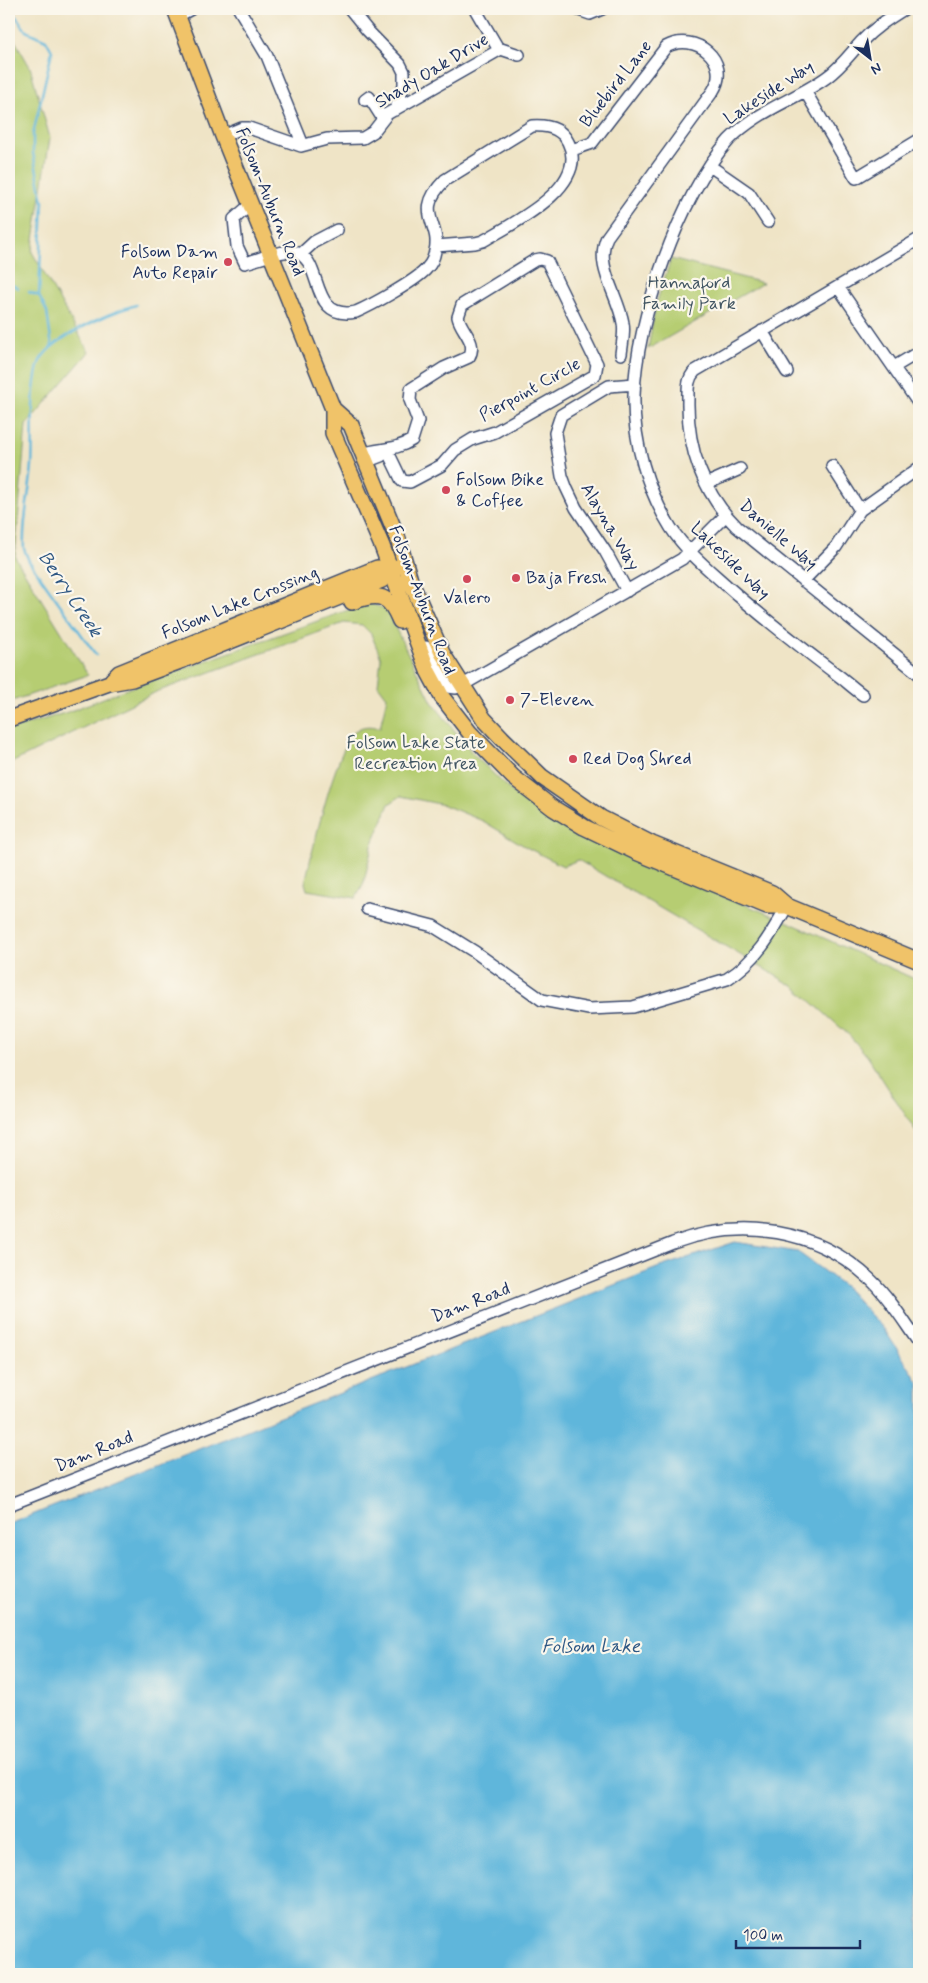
<svg xmlns="http://www.w3.org/2000/svg" width="928" height="1983" font-family="Mynerve,sans-serif">
<rect width="100%" height="100%" fill="#fbf7ec"/>
<filter id="ink" filterUnits="userSpaceOnUse"><feTurbulence type="fractalNoise" baseFrequency=".02" numOctaves="2"/><feDisplacementMap in="SourceGraphic" scale="10" xChannelSelector="R" yChannelSelector="G"/><feConvolveMatrix kernelMatrix="1 2 1 2 8 2 1 2 1" color-interpolation-filters="sRGB"/></filter>
<filter id="wash" filterUnits="userSpaceOnUse"><feTurbulence type="fractalNoise" baseFrequency=".0096" numOctaves="4" result="noise"/><feDisplacementMap in="SourceGraphic" scale="20" xChannelSelector="R" yChannelSelector="G"/><feGaussianBlur stdDeviation="1.12" result="paint"/><feColorMatrix in="noise" values="0 0 0 0 0 0 0 0 0 0 0 0 0 0 0 0 0 1.4 0 .05"/><feComposite in="paint" operator="in"/></filter>
<g filter="url(#wash)">
<rect width="100%" height="100%" fill="#efe4c6"/>
<path fill="#b6cd72" stroke="#687e68" d="M 9,30 L 30,67 L 50,138 L 32,252 L 89,352 L 26,425 L 15,557 L 88,675 L 9,702 Z
M 671,259 L 763,283 L 648,349 L 656,304 Z
M 368,603 L 386,609 L 432,702 L 473,754 L 508,788 L 532,808 L 553,822 L 643,864 L 786,921 L 919,981 L 919,1136 L 868,1057 L 850,1036 L 795,987 L 578,860 L 563,866 L 526,847 L 483,821 L 444,805 L 401,796 L 389,804 L 372,846 L 364,882 L 356,898 L 307,890 L 305,883 C 311,857 337,740 358,729 C 365,725 373,726 380,728 L 387,697 L 378,685 L 381,658 L 371,634 L 362,625 L 344,623 L 156,692 L 9,764 L 9,730 L 68,712 L 124,690 Z"/>
<path fill="#5eb6db" stroke="#3c729c" d="M 735,1242 L 798,1252 L 844,1286 L 884,1329 L 919,1383 L 919,1974 L 9,1974 L 9,1524 L 657,1268 Z"/>
<g fill="none" stroke-linecap="round" stroke-linejoin="round">
<path stroke="#5eb6db" stroke-width="2.5" d="M 11,9 L 26,31 L 46,40 L 52,51 L 33,134 L 33,153 L 43,201 L 39,296
M 9,283 L 18,288
M 29,292 L 39,296 L 47,312 L 52,347
M 96,655 L 29,561 L 24,549 C 22,521 30,493 32,465 C 34,433 30,398 38,366 C 44,340 112,312 136,305"/>
</g>
</g>
<g filter="url(#ink)">
<g fill="none" stroke-linecap="round" stroke-linejoin="round">
<g stroke="#3b4a6e" stroke-width="14">
<path id="minor" d="M 239,9 L 267,56 L 303,145
M 350,9 L 367,30 L 400,64 L 404,72 L 404,85 L 395,110
M 475,9 L 499,50
M 576,9 L 590,14 L 602,9
M 178,16 L 191,9
M 805,91 L 856,178 L 919,140
M 365,100 L 369,97 L 383,119
M 223,136 L 242,128 L 249,128 L 301,146 L 327,139 L 363,138 L 373,132 L 387,114 L 501,49 L 519,55
M 572,150 L 592,143 L 666,47 C 695,31 732,61 713,91 L 607,237 C 594,266 618,294 623,323 C 625,333 622,344 621,354
M 710,166 L 749,193 L 768,222
M 250,205 L 234,219 L 237,246 L 245,263 C 257,260 283,249 294,252 C 325,257 307,322 356,312 C 370,306 418,280 427,268 C 431,264 434,257 435,251 C 442,223 412,213 445,180 L 532,126 C 547,125 561,128 568,142 C 591,186 512,224 483,241 L 475,243 L 436,246
M 919,239 L 695,371 C 687,379 688,389 688,400 C 687,448 703,493 737,527 L 919,674
M 301,254 L 314,242 L 337,230
M 838,287 L 919,404
M 762,331 L 787,372
M 894,367 L 919,352
M 362,454 C 380,448 395,451 412,440 L 418,421 L 410,400 L 411,389 L 444,368 L 469,357 C 478,342 461,331 458,317 L 462,305 L 535,260 L 540,259 L 547,261 L 597,364 L 595,375 L 495,432 L 473,439 L 455,450 L 442,465 L 410,482 L 402,481 L 387,450
M 365,462 L 381,456 L 387,450
M 832,466 L 860,510
M 706,484 L 740,469
M 803,581 L 836,547 L 860,510 L 919,468
M 627,591 L 605,551 L 576,508 L 566,487 L 562,476 L 555,433 L 561,415 L 609,386 L 635,384
M 426,647 L 448,687 L 456,688 L 461,686 L 682,559 L 725,516
M 863,695 C 853,688 845,680 835,673 C 798,645 762,617 727,586 C 707,568 686,551 671,528 C 647,490 633,441 634,396 C 635,323 680,194 729,140 C 756,111 797,99 827,77 C 841,67 850,54 861,42 C 874,28 888,19 904,9
M 367,909 L 433,926 L 475,952 L 542,1000 L 589,1009 L 633,1007 L 727,979 C 756,961 771,935 787,906
M 9,1505 L 673,1243 C 742,1218 816,1228 871,1280 C 890,1298 904,1322 919,1343"/>
</g>
<g stroke="#3b4a6e" stroke-width="18">
<path id="major" d="M 175,9 L 223,136 L 333,409 L 333,433 L 382,546 L 428,671 L 442,697 L 470,733 L 513,777 L 553,808 L 584,827 L 636,852 L 767,906 L 787,906
M 333,409 L 351,425 L 398,539 L 410,580 L 442,653 L 484,719 L 502,738 L 542,777 L 601,818 L 652,844 L 772,893 L 787,906 L 919,961
M 352,602 C 379,592 389,594 400,621
M 112,680 L 119,673 L 377,568 L 390,570 L 397,567
M 9,719 L 109,683 L 132,679 L 183,660 L 382,580 L 390,570"/>
</g>
<use href="#minor" stroke="#fff" stroke-width="11"/>
<use href="#major" stroke="#f0c369" stroke-width="15"/>
</g>
</g>
<g fill="#d1495b" stroke="#fbf7ec" stroke-width="2">
<circle cx="228" cy="262" r="5"/>
<circle cx="446" cy="490" r="5"/>
<circle cx="516" cy="578" r="5"/>
<circle cx="467" cy="579" r="5"/>
<circle cx="510" cy="700" r="5"/>
<circle cx="573" cy="759" r="5"/>
</g>
<g text-anchor="middle" dominant-baseline="central" stroke-width="4.5" stroke-linejoin="round" paint-order="stroke">
<g font-size="18" fill="#1b2f5e" stroke="#fbf7ec">
<text transform="translate(432 71) rotate(-31)">Shady Oak Drive</text>
<text transform="translate(616 84) rotate(-52)">Bluebird Lane</text>
<text transform="translate(769 93) rotate(-33)">Lakeside Way</text>
<text transform="translate(270 202) rotate(68)">Folsom-Auburn Road</text>
<text transform="translate(530 390) rotate(-29)">Pierpoint Circle</text>
<text transform="translate(610 527) rotate(59)">Alayna Way</text>
<text transform="translate(778 535) rotate(41)">Danielle Way</text>
<text transform="translate(730 561) rotate(44)">Lakeside Way</text>
<text transform="translate(422 600) rotate(69)">Folsom-Auburn Road</text>
<text transform="translate(240 603) rotate(-22)">Folsom Lake Crossing</text>
<text transform="translate(471 1303) rotate(-21)">Dam Road</text>
<text transform="translate(94 1452) rotate(-22)">Dam Road</text>
</g>
<g font-size="18" fill="#1b2f5e" stroke="#fbf7ec" text-anchor="start">
<text x="218" y="252" text-anchor="end">Folsom Dam<tspan x="218" dy="21">Auto Repair</tspan></text>
<text x="456" y="480">Folsom Bike<tspan x="456" dy="21">&amp; Coffee</tspan></text>
<text x="526" y="578">Baja Fresh</text>
<text x="467" y="598" text-anchor="middle">Valero</text>
<text x="520" y="700">7-Eleven</text>
<text x="583" y="759">Red Dog Shred</text>
</g>
<g font-size="18" fill="#425663" stroke="#fbf7ec">
<text x="689" y="283">Hannaford<tspan x="689" dy="21">Family Park</tspan></text>
<text x="416" y="743">Folsom Lake State<tspan x="416" dy="21">Recreation Area</tspan></text>
</g>
<g font-size="19" font-style="italic" fill="#2f5884" stroke="#fbf7ec">
<text transform="translate(70 594) rotate(56)">Berry Creek</text>
<text x="591" y="1646">Folsom Lake</text>
</g>
</g>
<rect width="928" height="1983" fill="none" stroke="#fbf7ec" stroke-width="30"/>
<g transform="translate(870 58) rotate(149)" stroke="#fbf7ec" stroke-width="4" paint-order="stroke">
<path d="M0-4L9 19L0 12L-9 19Z" fill="#1b2f5e"/>
<text y="-8" font-size="14" font-weight="bold" text-anchor="middle" fill="#1b2f5e">N</text>
</g>
<path d="M736 1940v8h124v-8" fill="none" stroke="#1b2f5e" stroke-width="2.5"/>
<text x="743" y="1940" font-size="15" fill="#1b2f5e" stroke="#fbf7ec" stroke-width="4" paint-order="stroke">100 m</text>
</svg>
